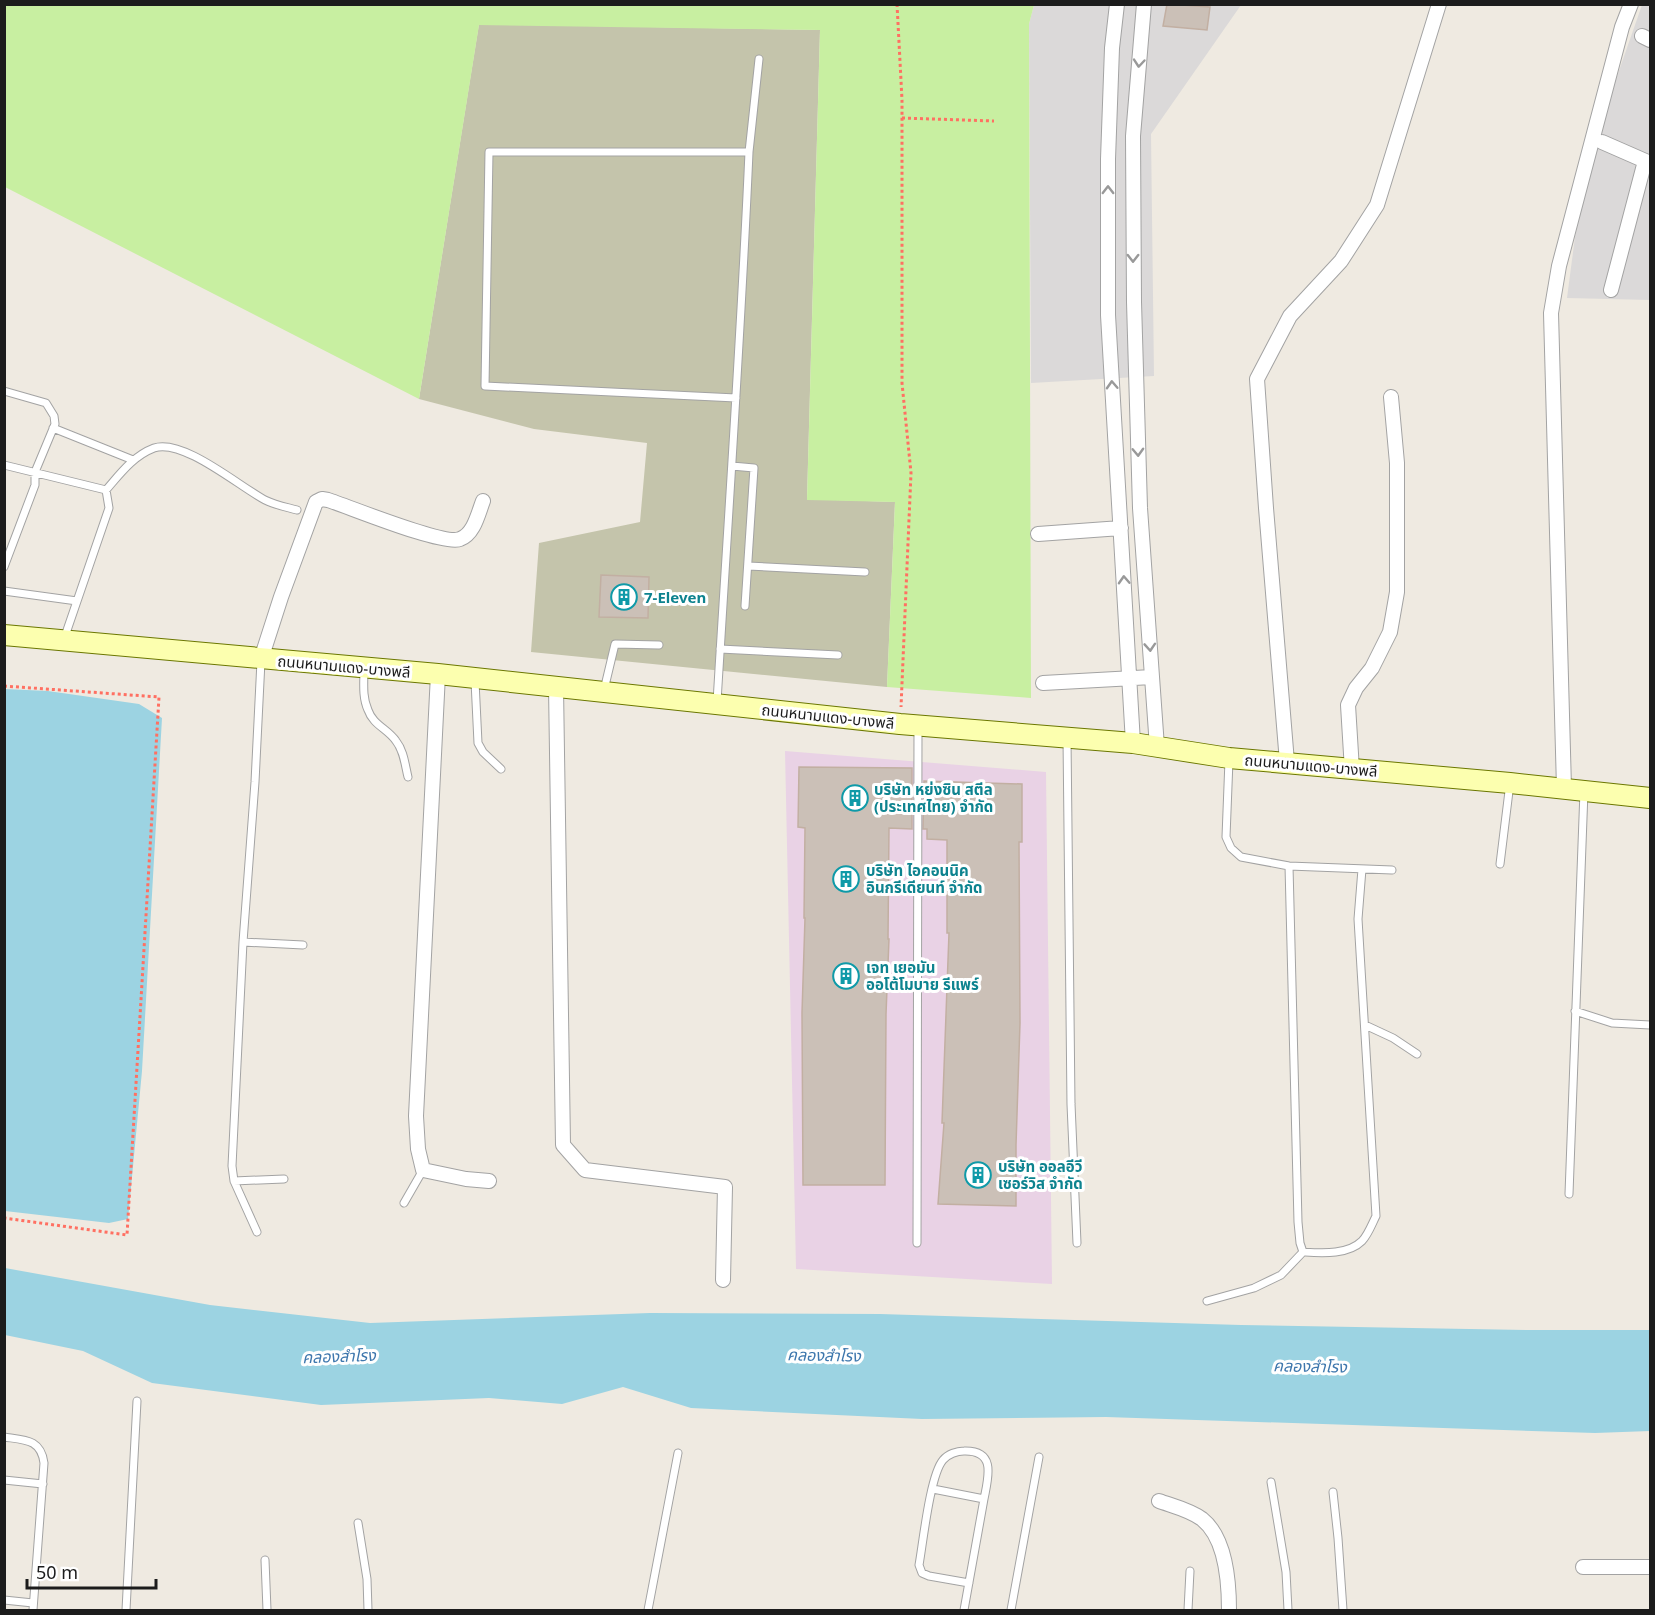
<svg xmlns="http://www.w3.org/2000/svg" width="1655" height="1615" font-family="'Noto Sans','Noto Sans Thai',sans-serif">
<rect width="100%" height="100%" fill="#efeae1"/>
<path fill="#dbd9d9" d="M 1034,5 L 1241,5 L 1151,134 L 1154,376 L 1031,383 L 1029,24 Z
M 1642,5 L 1650,5 L 1650,300 L 1567,298 L 1575,237 L 1586,186 L 1608,102 Z"/>
<path fill="#e9d2e5" d="M 785,751 L 1046,772 L 1052,1284 L 796,1269 Z"/>
<path fill="#c4c4ab" d="M 479,24 L 820,30 L 807,499 L 895,502 L 887,687 L 531,652 L 539,543 L 640,522 L 647,443 L 534,429 L 419,399 Z"/>
<path fill="#c8efa1" d="M 4,5 L 1034,5 L 1029,24 L 1031,698 L 887,687 L 895,502 L 807,500 L 820,30 L 479,25 L 419,399 L 5,187 Z"/>
<path fill="#9cd3e2" d="M 5,689 L 48,691 L 139,704 L 162,718 L 142,1071 L 128,1219 L 109,1223 L 5,1211 Z
M 5,1268 L 210,1305 L 370,1323 L 650,1313 L 880,1314 L 1241,1325 L 1531,1330 L 1650,1330 L 1650,1431 L 1595,1433 L 1106,1417 L 922,1419 L 691,1408 L 623,1387 L 562,1404 L 489,1398 L 321,1405 L 152,1383 L 83,1351 L 5,1335 Z"/>
<path fill="#cbc0b7" stroke="#c2afa2" stroke-width="1.5" d="M 1167,4 L 1210,7 L 1207,30 L 1163,26 Z
M 601,575 L 649,577 L 648,618 L 599,617 Z
M 799,767 L 912,768 L 912,829 L 889,828 L 888,939 L 889,939 L 886,1014 L 885,1185 L 803,1185 L 802,1013 L 805,918 L 804,918 L 805,828 L 798,827 Z
M 924,781 L 1022,784 L 1022,842 L 1019,842 L 1020,1023 L 1016,1145 L 1016,1206 L 938,1204 L 944,1123 L 942,1123 L 949,933 L 947,933 L 947,840 L 927,839 L 927,829 L 923,829 Z"/>
<g fill="none" stroke-linecap="round" stroke-linejoin="round">
<g stroke="#a3a3a3" stroke-width="9">
<path id="lane" d="M 749,152 L 759,59
M 4,391 L 46,403 L 54,416 L 55,424 L 35,472 L 35,485 L 4,567
M 53,428 L 133,460
M 4,465 L 106,490
M 732,466 L 754,468 L 745,606
M 748,566 L 865,572
M 4,591 L 77,601
M 64,639 L 109,508 L 106,490 C 120,474 133,456 154,448 C 183,438 240,487 265,500 C 275,505 286,507 297,510
M 720,649 L 838,655
M 364,668 C 364,682 362,697 368,710 C 373,725 388,729 396,741 C 404,751 405,765 408,777
M 475,681 L 478,743 L 483,752 L 501,769
M 604,690 L 615,644 L 659,645
M 717,702 C 728,519 741,336 749,152 L 489,152 L 485,386 L 736,398
M 1067,738 L 1071,1104 L 1077,1243
M 1229,760 L 1226,837 L 1231,848 L 1241,857 L 1289,866 L 1392,870
M 1500,864 L 1510,783
M 1289,866 L 1298,1222 L 1300,1243 L 1303,1252 C 1322,1253 1348,1255 1362,1241 C 1368,1235 1372,1224 1376,1216 L 1358,919 L 1362,869
M 243,942 L 303,945
M 1575,1011 L 1612,1023 L 1650,1025
M 1365,1025 L 1393,1038 L 1417,1054
M 234,1181 L 284,1179
M 1569,1194 L 1584,791
M 404,1203 L 423,1170
M 257,1232 L 234,1181 L 232,1166 L 243,942 L 255,782 L 261,661
M 917,1243 L 918,728
M 1207,1301 L 1254,1288 L 1281,1275 L 1303,1252
M 4,1437 C 25,1440 41,1439 44,1463 L 33,1610
M 4,1480 L 43,1484
M 1271,1482 L 1286,1572 L 1288,1610
M 933,1489 L 984,1499 L 964,1610
M 1333,1492 L 1338,1538 L 1343,1610
M 358,1523 L 367,1579 L 368,1610
M 265,1560 L 267,1610
M 969,1583 L 929,1576 L 922,1573 L 919,1565 C 923,1543 930,1475 943,1460 C 948,1454 957,1451 964,1451 C 997,1450 988,1478 984,1499
M 4,1600 L 33,1603
M 126,1610 L 137,1401
M 648,1610 L 678,1453
M 1011,1610 L 1039,1457
M 1188,1610 L 1190,1571"/>
</g>
<g stroke="#a3a3a3" stroke-width="16">
<path id="street" d="M 1117,4 L 1112,48 L 1108,159 L 1108,315 L 1133,743
M 1144,4 L 1133,136 L 1134,302 L 1140,508 L 1157,747
M 1642,36 L 1650,40
M 1602,142 L 1650,163
M 1611,290 L 1645,161
M 1038,534 L 1121,528
M 261,659 L 281,597 L 316,502 L 322,499 L 328,500 C 350,507 444,546 460,539 C 474,534 478,514 483,501
M 438,674 L 416,1116 L 418,1149 L 423,1170 L 466,1179 L 489,1181
M 1043,683 L 1152,677
M 556,687 L 563,1145 L 585,1170 L 725,1187 L 723,1280
M 1287,762 L 1266,508 L 1257,379 L 1290,316 L 1341,261 L 1377,205 L 1439,4
M 1352,770 L 1348,705 L 1356,688 L 1372,668 L 1390,632 L 1397,592 L 1397,463 L 1391,397
M 1564,788 L 1551,313 L 1559,266 L 1622,27 L 1631,4
M 1159,1501 C 1173,1506 1190,1510 1202,1519 C 1226,1538 1229,1583 1229,1610
M 1583,1567 L 1650,1567"/>
</g>
<g stroke="#6b7700" stroke-width="22">
<path id="secondary" d="M 4,635 L 438,674 L 900,724 L 1133,743 L 1229,758 L 1510,783 L 1650,798"/>
</g>
<path stroke="#ff7062" stroke-width="3" stroke-dasharray="3 3" stroke-linecap="butt" d="M 897,4 L 902,100 L 902,383 L 911,473 L 901,707
M 902,118 L 994,121
M 4,686 L 159,697 L 127,1235 L 4,1218"/>
<use href="#lane" stroke="#fff" stroke-width="7"/>
<use href="#street" stroke="#fff" stroke-width="14"/>
<use href="#secondary" stroke="#fcffaf" stroke-width="20"/>
</g>
<defs><path id="oneway-chevron" d="M-2-3.5L2.5 0L-2 3.5" fill="none" stroke-width="1.6" stroke-linecap="round" stroke-linejoin="round" transform="scale(1.5)"/></defs>
<g stroke="#999">
<use href="#oneway-chevron" transform="translate(1139 63) rotate(95)"/>
<use href="#oneway-chevron" transform="translate(1108 190) rotate(-90)"/>
<use href="#oneway-chevron" transform="translate(1133 258) rotate(90)"/>
<use href="#oneway-chevron" transform="translate(1112 385) rotate(-93)"/>
<use href="#oneway-chevron" transform="translate(1138 452) rotate(88)"/>
<use href="#oneway-chevron" transform="translate(1124 580) rotate(-93)"/>
<use href="#oneway-chevron" transform="translate(1150 647) rotate(86)"/>
</g>
<defs>
<g id="building-ring" transform="scale(1.35)"><circle r="9.5" fill="#fff" stroke="#0f9aa8" stroke-width="1.5"/><path d="M-4-6H4V6H1V3H-1V6H-4ZM-2.5-4.3h1.7v1.8h-1.7ZM.8-4.3h1.7v1.8H.8ZM-2.5-1h1.7V.8h-1.7ZM.8-1h1.7V.8H.8Z" fill="#0f9aa8"/></g>
</defs>
<g fill-rule="evenodd">
<use href="#building-ring" x="624" y="597"/>
<use href="#building-ring" x="855" y="798"/>
<use href="#building-ring" x="846" y="879"/>
<use href="#building-ring" x="846" y="976"/>
<use href="#building-ring" x="978" y="1175"/>
</g>
<g text-anchor="middle" dominant-baseline="central" stroke-width="6" stroke-linejoin="round" paint-order="stroke">
<g font-size="15" font-weight="bold" fill="#0d838f" stroke="#fff" text-anchor="start">
<text x="644" y="597">7-Eleven</text>
<text x="874" y="789">บริษัท หย่งซิน สตีล<tspan x="874" dy="17">(ประเทศไทย) จํากัด</tspan></text>
<text x="866" y="870">บริษัท ไอคอนนิค<tspan x="866" dy="17">อินกรีเดียนท์ จำกัด</tspan></text>
<text x="866" y="967">เจท เยอมัน<tspan x="866" dy="17">ออโต้โมบาย รีแพร์</tspan></text>
<text x="998" y="1166">บริษัท ออลอีวี<tspan x="998" dy="17">เซอร์วิส จำกัด</tspan></text>
</g>
<g font-size="15" fill="#1c1c1c" stroke="#fff">
<text transform="translate(344 666) rotate(5)">ถนนหนามแดง-บางพลี</text>
<text transform="translate(828 716) rotate(6)">ถนนหนามแดง-บางพลี</text>
<text transform="translate(1311 765) rotate(5)">ถนนหนามแดง-บางพลี</text>
</g>
<g font-size="16" font-style="italic" fill="#3e77ad" stroke="#fff">
<text transform="translate(824 1355) rotate(1)">คลองสำโรง</text>
<text transform="translate(339 1356) rotate(-2)">คลองสำโรง</text>
<text transform="translate(1310 1366) rotate(1)">คลองสำโรง</text>
</g>
</g>
<rect width="1655" height="1615" fill="none" stroke="#1c1c1c" stroke-width="12"/>
<path d="M27 1579v9h129v-9" fill="none" stroke="#1c1c1c" stroke-width="3"/>
<text x="36" y="1579" font-size="18" fill="#1c1c1c" stroke="#ffffff" stroke-width="4.5" paint-order="stroke">50 m</text>
</svg>
